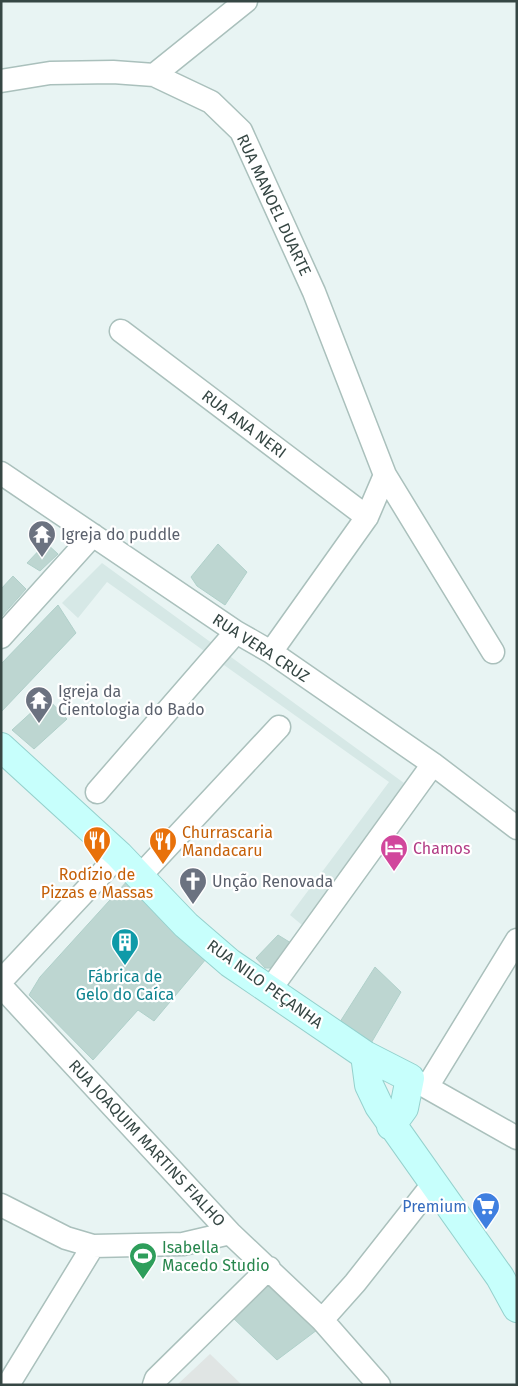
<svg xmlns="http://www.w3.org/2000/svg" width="518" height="1386" font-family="'Fira Sans',sans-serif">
<rect width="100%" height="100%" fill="#e8f4f3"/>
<path fill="#d6e8e6" d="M 102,563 L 404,783 L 302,925 L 290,915 L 389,782 L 107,582 L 78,618 L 62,603 Z"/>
<path fill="#e0e5e4" d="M 210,1354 L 242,1385 L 177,1385 Z"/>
<path fill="#bdd6d1" stroke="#b0d0ca" d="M 46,543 L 58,554 L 40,571 L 27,563 Z
M 218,544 L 247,572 L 225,605 L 197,586 L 191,577 Z
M 13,576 L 26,589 L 1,617 L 1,589 Z
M 58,605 L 76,633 L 1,712 L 1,664 Z
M 47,698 L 67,719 L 34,749 L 12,730 Z
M 129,879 L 206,959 L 154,1021 L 138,1010 L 93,1060 L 29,995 L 40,977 Z
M 278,935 L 291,943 L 273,968 L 265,968 L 256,958 Z
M 375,967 L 401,992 L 370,1045 L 338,1025 Z
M 269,1276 L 321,1327 L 277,1360 L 232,1317 Z"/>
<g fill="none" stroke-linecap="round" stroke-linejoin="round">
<g stroke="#aac0bc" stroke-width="25">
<path id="minor" d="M 154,75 L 246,1
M 1,81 L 50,73 L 113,72 L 154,75 L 211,102 L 241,131 L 314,292 L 385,475 L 367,517 L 271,652
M 121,331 L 367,517
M 1,473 L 236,632 L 271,652 L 433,764 L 517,828
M 385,475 L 493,652
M 1,637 L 93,535
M 97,792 L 236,632
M 140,876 L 279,727
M 1,981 L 119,855
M 1,986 L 230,1233 L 322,1320 L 379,1385
M 269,991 L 433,764
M 416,1081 L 517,1138
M 427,1087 L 517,940
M 1,1205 L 66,1238 L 93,1246 L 183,1244 L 230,1233
M 322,1320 L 355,1283 L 433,1184
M 8,1385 L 93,1246
M 154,1385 L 156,1379 L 269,1268"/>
</g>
<g stroke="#95d1cd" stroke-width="30">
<path id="secondary" d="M 1,747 L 119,855 L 186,925 L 230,963 L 365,1055 L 410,1078 L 404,1108 L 391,1126
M 365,1055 L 369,1085 L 379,1106 L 500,1277 L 517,1308"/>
</g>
<use href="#minor" stroke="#fff" stroke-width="22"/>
<use href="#secondary" stroke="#c7fffc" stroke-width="28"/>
</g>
<defs>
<g id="temple-pin" transform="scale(1.4375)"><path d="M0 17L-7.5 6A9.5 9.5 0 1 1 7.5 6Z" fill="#6b7280" stroke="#fff"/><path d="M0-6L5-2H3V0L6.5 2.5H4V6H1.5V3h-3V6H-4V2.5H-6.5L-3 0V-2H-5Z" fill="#fff"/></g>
<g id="restaurant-pin" transform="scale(1.4375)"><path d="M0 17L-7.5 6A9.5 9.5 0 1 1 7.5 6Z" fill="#e8710a" stroke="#fff"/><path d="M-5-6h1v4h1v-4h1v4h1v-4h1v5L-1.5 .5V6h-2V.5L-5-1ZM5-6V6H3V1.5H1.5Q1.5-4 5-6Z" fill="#fff"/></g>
<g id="hotel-pin" transform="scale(1.4375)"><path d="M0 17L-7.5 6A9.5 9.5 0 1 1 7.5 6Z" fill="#d1479c" stroke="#fff"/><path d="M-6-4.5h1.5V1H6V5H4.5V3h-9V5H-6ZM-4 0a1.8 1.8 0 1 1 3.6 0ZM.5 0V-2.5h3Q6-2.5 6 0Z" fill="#fff"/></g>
<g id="church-pin" transform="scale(1.4375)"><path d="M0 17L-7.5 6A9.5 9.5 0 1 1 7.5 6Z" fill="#6b7280" stroke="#fff"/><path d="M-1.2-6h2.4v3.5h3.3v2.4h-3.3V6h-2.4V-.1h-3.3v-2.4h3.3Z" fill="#fff"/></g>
<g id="building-pin" transform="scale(1.4375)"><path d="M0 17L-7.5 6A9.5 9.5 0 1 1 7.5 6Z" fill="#0f9aa8" stroke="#fff"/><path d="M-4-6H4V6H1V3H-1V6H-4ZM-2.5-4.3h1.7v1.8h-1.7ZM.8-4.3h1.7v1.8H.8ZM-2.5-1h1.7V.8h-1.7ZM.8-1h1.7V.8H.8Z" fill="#fff"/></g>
<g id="supermarket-pin" transform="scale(1.4375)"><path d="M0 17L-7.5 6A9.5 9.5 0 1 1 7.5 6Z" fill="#3f7fe0" stroke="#fff"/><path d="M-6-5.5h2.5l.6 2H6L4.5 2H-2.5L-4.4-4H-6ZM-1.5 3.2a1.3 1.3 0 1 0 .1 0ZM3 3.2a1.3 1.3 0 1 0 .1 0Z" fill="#fff"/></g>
<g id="stadium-pin" transform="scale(1.4375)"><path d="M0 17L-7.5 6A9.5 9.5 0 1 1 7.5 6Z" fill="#2e9e5b" stroke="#fff"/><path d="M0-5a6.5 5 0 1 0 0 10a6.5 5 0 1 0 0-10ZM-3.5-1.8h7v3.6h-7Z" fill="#fff"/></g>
</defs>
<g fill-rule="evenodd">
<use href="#temple-pin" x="42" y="534"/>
<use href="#temple-pin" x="39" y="700"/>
<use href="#restaurant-pin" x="97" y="840"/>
<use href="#restaurant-pin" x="163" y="841"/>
<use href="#hotel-pin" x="394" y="848"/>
<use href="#church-pin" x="193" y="881"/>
<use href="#building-pin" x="125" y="942"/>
<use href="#supermarket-pin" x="486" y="1206"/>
<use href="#stadium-pin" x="143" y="1256"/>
</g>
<g text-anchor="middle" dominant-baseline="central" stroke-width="4.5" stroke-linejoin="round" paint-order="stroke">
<g font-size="16" fill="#364744" stroke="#fff">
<text transform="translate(274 205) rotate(65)">RUA MANOEL DUARTE</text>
<text transform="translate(244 424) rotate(37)">RUA ANA NERI</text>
<text transform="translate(261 648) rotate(33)">RUA VERA CRUZ</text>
<text transform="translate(265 984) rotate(36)">RUA NILO PEÇANHA</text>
<text transform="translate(147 1143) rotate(47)">RUA JOAQUIM MARTINS FIALHO</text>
</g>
<g font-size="16" fill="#5b616d" stroke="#fff" text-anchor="start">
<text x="61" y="534">Igreja do puddle</text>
<text x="58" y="691">Igreja da<tspan x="58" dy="18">Cientologia do Bado</tspan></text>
<text x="212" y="881">Unção Renovada</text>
</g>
<g font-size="16" fill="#c56008" stroke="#fff" text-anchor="start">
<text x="182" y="832">Churrascaria<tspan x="182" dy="18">Mandacaru</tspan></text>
<text x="97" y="874" text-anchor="middle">Rodízio de<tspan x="97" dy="18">Pizzas e Massas</tspan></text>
</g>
<g font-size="16" fill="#b23c85" stroke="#fff" text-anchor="start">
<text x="413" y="848">Chamos</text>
</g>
<g font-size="16" fill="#0d838f" stroke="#fff">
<text x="125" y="976">Fábrica de<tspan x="125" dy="18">Gelo do Caíca</tspan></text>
</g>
<g font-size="16" fill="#366cbe" stroke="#fff" text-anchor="end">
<text x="467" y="1206">Premium</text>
</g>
<g font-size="16" fill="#27864d" stroke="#fff" text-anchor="start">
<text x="162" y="1247">Isabella<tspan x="162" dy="18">Macedo Studio</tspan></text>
</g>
</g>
<rect width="518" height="1386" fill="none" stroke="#364744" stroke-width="5"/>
</svg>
